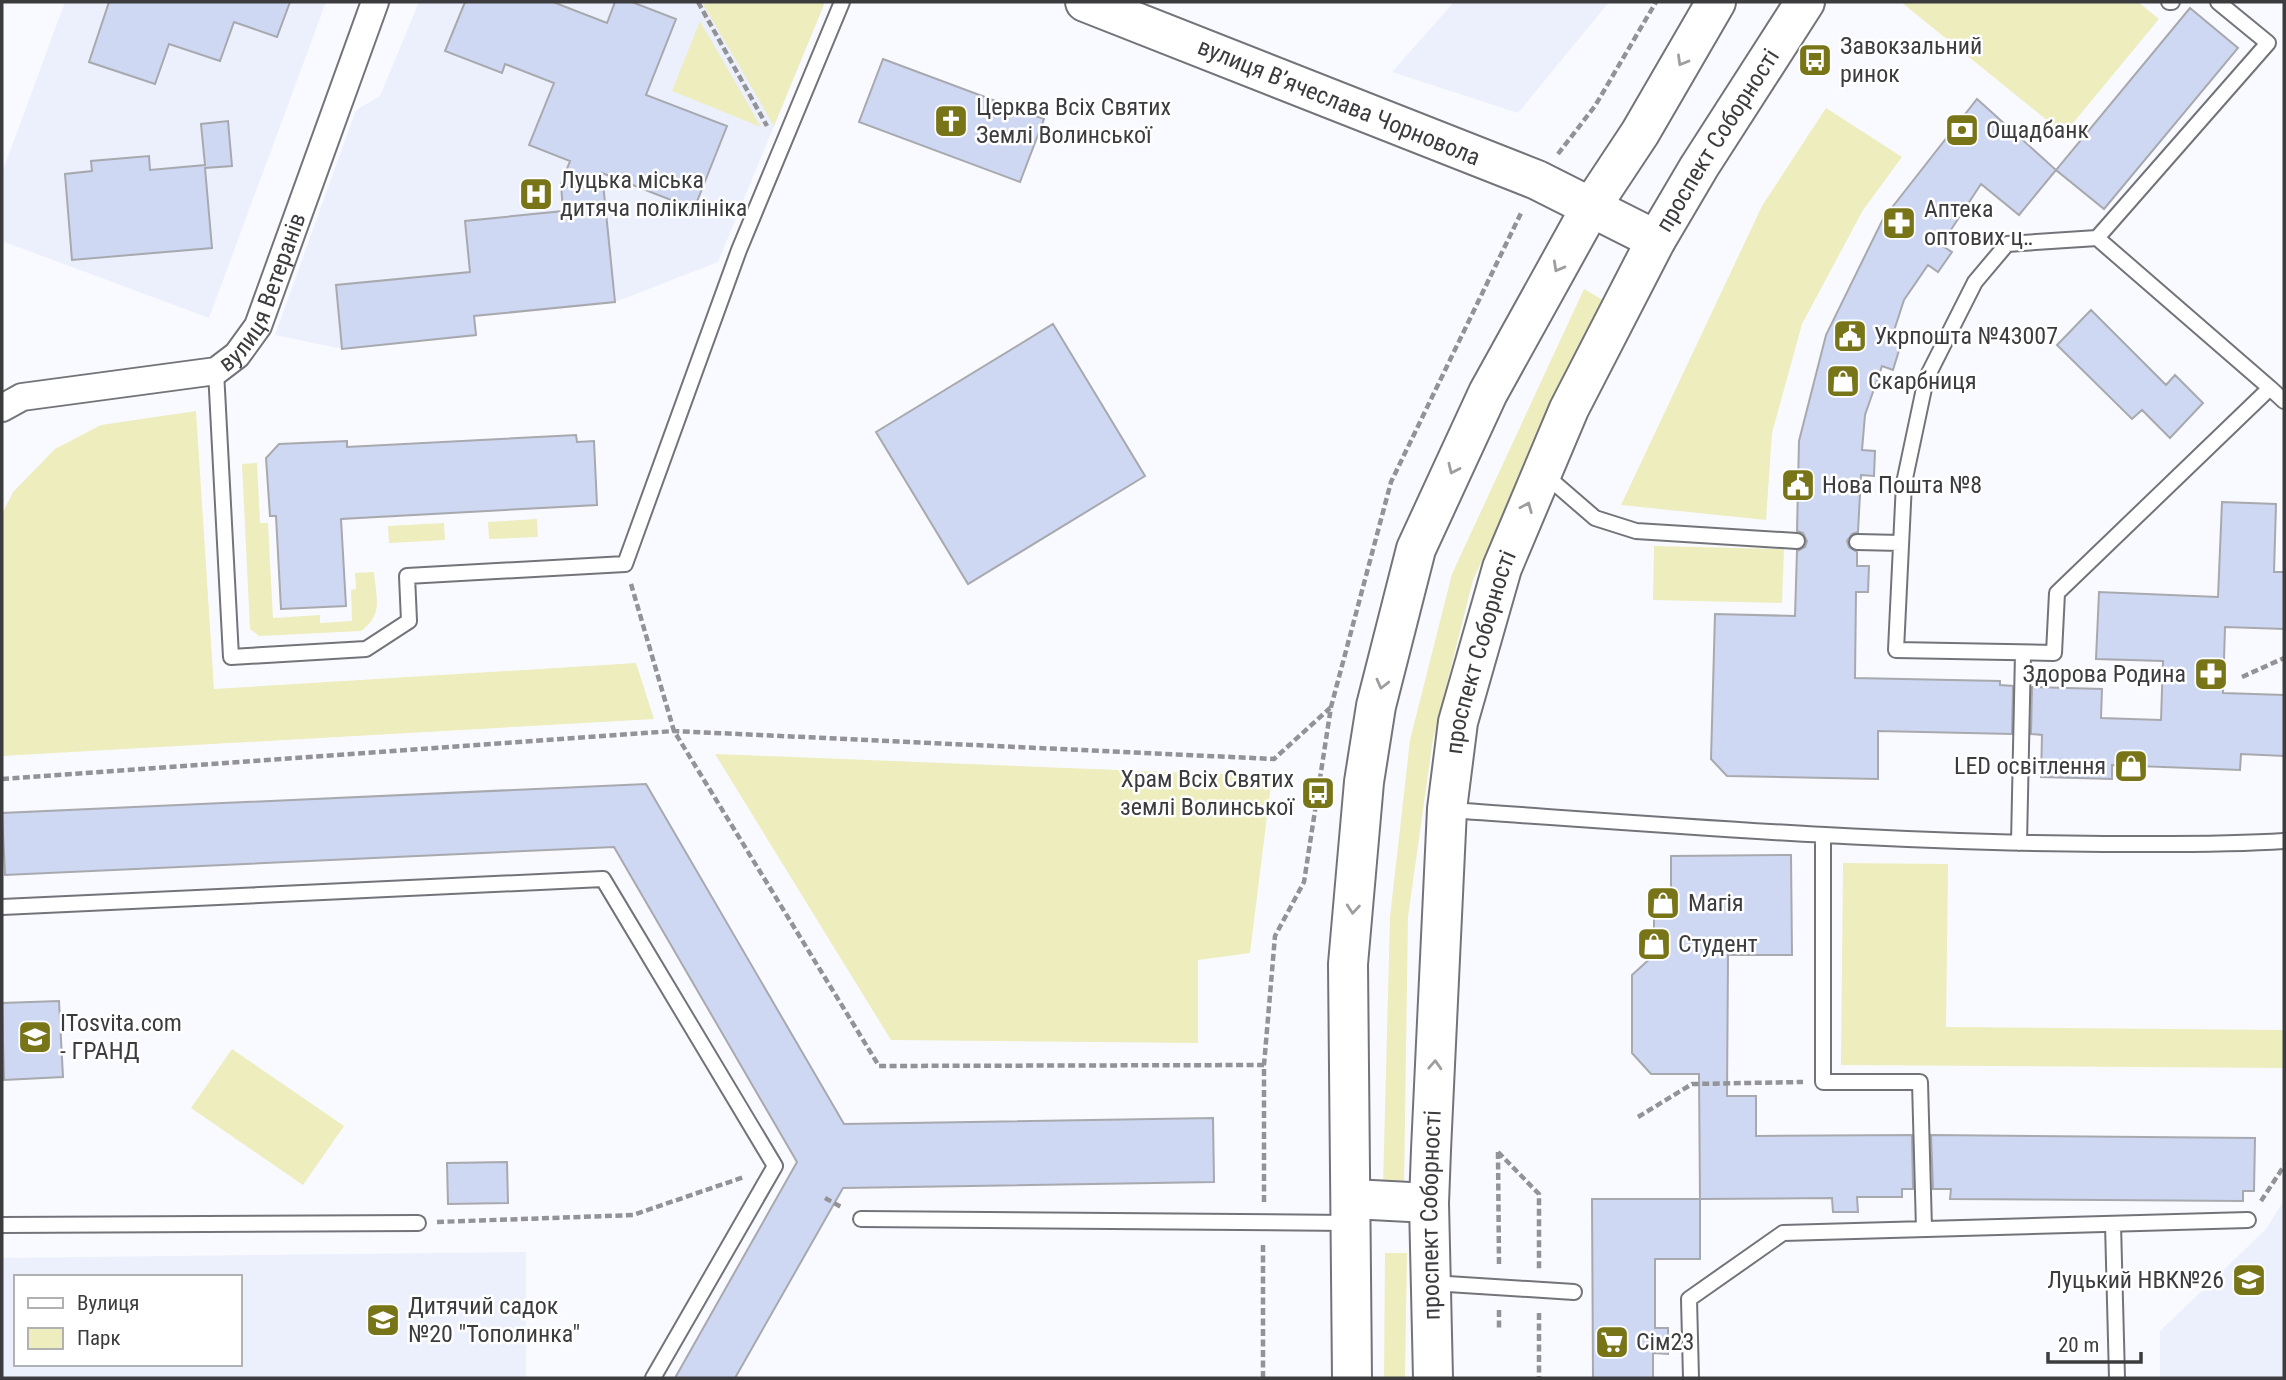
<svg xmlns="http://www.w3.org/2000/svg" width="2286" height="1380" font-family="'Roboto Condensed',sans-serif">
<rect width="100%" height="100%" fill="#f9faff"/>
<path fill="#ecf0fd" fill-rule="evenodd" d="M 65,2 L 326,2 L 209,318 L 2,241 L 2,173 Z
M 419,2 L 825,2 L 718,262 L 615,302 L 474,316 L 476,335 L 342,349 L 275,335 L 356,110 L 380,96 Z
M 1454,2 L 1609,2 L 1518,113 L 1392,72 Z
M 2284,1200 L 2284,1378 L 2160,1378 L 2160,1331 L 2266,1229 Z
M 526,1252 L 526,1378 L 2,1378 L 2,1258 ZM 16,1277 L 240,1277 L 240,1364 L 16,1364 Z"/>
<path fill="#ededbe" d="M 723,2 L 825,2 L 774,126 L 703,4 Z
M 1901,2 L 2138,2 L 2159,19 L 2064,134 Z
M 700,21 L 761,127 L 672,91 Z
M 1826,108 L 1902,157 L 1863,210 L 1802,324 L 1772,433 L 1766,520 L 1621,505 L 1762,206 Z
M 1584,289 L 1603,300 L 1473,580 L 1433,739 L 1408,917 L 1404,1188 L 1383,1187 L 1390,917 L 1410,740 L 1452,574 Z
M 196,411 L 214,689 L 636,663 L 654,719 L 2,756 L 2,514 L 13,492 L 55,449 L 101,425 Z
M 257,463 L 260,523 L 268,523 L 273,618 L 320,615 L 320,623 L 352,621 L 351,590 L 356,589 L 355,573 L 374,572 C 376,598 384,614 361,631 L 259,636 L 250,629 L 242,464 Z
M 537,519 L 538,537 L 489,539 L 488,522 Z
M 444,523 L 445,540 L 389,543 L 388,526 Z
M 1654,546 L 1784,549 L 1782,603 L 1653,600 Z
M 715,754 L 1272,776 L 1250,953 L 1198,960 L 1198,1043 L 891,1040 Z
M 1843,863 L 1948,864 L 1946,1027 L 2284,1030 L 2284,1068 L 1841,1065 Z
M 232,1049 L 344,1126 L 303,1185 L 191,1108 Z
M 1385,1253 L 1407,1253 L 1405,1378 L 1384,1378 Z"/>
<path fill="#cfd8f3" stroke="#a7a9ae" stroke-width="2" d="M 109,2 L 290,2 L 277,37 L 234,22 L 220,61 L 169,44 L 155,84 L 89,62 Z
M 465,2 L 553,2 L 607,23 L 615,2 L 632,2 L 676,19 L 646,95 L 727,126 L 694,209 L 602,173 L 615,302 L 474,316 L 476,335 L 342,349 L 336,285 L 470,272 L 465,221 L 563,211 L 561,184 L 570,161 L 529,145 L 554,83 L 505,64 L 502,73 L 445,51 Z
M 2190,8 L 2238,48 L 2104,209 L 2056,170 Z
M 883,59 L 1044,119 L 1020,182 L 859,122 Z
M 1977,99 L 2056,170 L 2019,215 L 1981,184 L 1941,245 L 1952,252 L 1938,272 L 1928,265 L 1904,300 L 1890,343 L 1900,347 L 1893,370 L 1882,366 L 1865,415 L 1862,450 L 1875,451 L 1874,476 L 1861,475 L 1858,532 L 1852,534 L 1847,541 L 1849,547 L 1857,552 L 1857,566 L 1869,566 L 1868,592 L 1856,592 L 1855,678 L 2000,681 L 2000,685 L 2013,686 L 2012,734 L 1878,731 L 1878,779 L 1727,776 L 1711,759 L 1715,614 L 1795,616 L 1797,551 L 1805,547 L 1807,541 L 1803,533 L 1797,531 L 1799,441 L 1826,335 L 1883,219 Z
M 228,121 L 232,166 L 205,168 L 212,248 L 72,260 L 65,174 L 92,171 L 91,161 L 149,156 L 150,170 L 205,165 L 201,124 Z
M 2091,310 L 2166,385 L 2175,375 L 2203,403 L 2170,438 L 2142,410 L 2132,419 L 2057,345 Z
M 1053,324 L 1145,476 L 968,584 L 876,432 Z
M 576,435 L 577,442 L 594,441 L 597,505 L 341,519 L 346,606 L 281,609 L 276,516 L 270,516 L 266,458 L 279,444 L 347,441 L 347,447 Z
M 2222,502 L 2276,504 L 2274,572 L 2284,572 L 2284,629 L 2225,627 L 2223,693 L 2284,695 L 2284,756 L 2241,754 L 2240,770 L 2112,765 L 2112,779 L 2041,777 L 2042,735 L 2031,734 L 2032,687 L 2102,689 L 2101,718 L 2161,720 L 2163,661 L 2096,659 L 2099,592 L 2218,597 Z
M 646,784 L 844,1124 L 1213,1118 L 1214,1182 L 843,1188 L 735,1378 L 675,1378 L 797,1162 L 614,847 L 5,875 L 2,813 Z
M 1791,855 L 1792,955 L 1728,955 L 1727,1096 L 1756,1096 L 1756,1136 L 1912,1135 L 1913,1189 L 1902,1189 L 1902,1197 L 1857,1197 L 1858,1212 L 1833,1212 L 1832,1198 L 1700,1199 L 1699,1074 L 1651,1074 L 1632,1053 L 1632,975 L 1654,955 L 1654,913 L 1671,894 L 1671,856 Z
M 59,1001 L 63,1077 L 4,1080 L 2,1003 Z
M 1931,1135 L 2255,1138 L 2254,1191 L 2243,1191 L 2243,1201 L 1950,1199 L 1951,1189 L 1933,1189 Z
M 507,1162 L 508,1203 L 448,1204 L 447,1163 Z
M 1592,1199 L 1700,1199 L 1700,1259 L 1655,1259 L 1655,1328 L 1668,1328 L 1668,1354 L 1653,1353 L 1653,1378 L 1593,1378 Z"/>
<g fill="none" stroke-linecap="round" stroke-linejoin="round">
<g stroke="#737479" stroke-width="18">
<path id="lane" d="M 2169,2 L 2172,2
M 2218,2 L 2268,43 L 2097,238 L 2270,388
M 2097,238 L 2007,244 L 1975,282 L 1926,379 L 1904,483 L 1896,650 L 2054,653 L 2057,593 L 2270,388 L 2284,401
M 216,371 L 231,657 L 366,649 L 409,621 L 407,576 L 625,564 L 739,250 L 842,2
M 1543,473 L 1595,518 L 1636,531 L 1797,541
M 1857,542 L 1901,543
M 1449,810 C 1667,825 1885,843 2104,844 C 2164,844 2224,845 2284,841
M 1823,836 L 1823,1082 L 1920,1082 L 1924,1229
M 2019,843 L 2023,653
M 2,907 L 603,879 L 775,1166 L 653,1378
M 861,1219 L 1350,1223
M 2113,1224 L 2117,1378
M 2,1225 L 418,1223
M 1432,1283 L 1574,1292
M 1691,1378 L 1689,1299 L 1783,1233 L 2248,1220"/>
</g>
<g stroke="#737479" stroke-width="30">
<g id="street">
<path id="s1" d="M 2,408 L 22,397 L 216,371 L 237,355 L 258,326 L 375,2"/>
</g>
</g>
<g stroke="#737479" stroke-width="42">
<g id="secondary">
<path d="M 1085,2 L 1537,180 L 1656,240"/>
<path d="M 1352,1199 L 1429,1203"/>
<path d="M 1352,1378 L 1348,964 L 1364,782 L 1376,706 L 1416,549 L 1488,393 L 1591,207 L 1640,133 L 1716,2"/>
<path id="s2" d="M 1433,1378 L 1429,1203 L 1431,1150 L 1447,809 L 1458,722 L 1502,568 L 1569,409 L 1656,240 L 1699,167 L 1805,2"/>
</g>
</g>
<path stroke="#939397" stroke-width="4.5" stroke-dasharray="7 3.5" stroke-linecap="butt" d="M 698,2 L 767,126
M 1558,154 L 1595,106 L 1656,2
M 631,584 L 674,731 L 879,1066 L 1264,1065
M 2242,677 L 2284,658
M 2,779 L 674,731 L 1274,759 L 1330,708
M 1638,1117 L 1692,1084 L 1803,1082
M 1498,1152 L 1539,1194 L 1539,1269
M 1498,1152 L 1499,1266
M 825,1198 L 843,1208
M 2261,1201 L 2284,1166
M 1264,1202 L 1264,1065 L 1275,936 L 1304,882 L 1331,707 L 1391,482 L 1522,211
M 437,1222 L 633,1215 L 744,1177
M 1499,1310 L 1499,1330
M 1539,1313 L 1539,1378
M 1263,1378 L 1263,1242"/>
<use href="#lane" stroke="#fff" stroke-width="14"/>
<use href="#street" stroke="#fff" stroke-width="26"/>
<use href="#secondary" stroke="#fff" stroke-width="38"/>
</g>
<defs><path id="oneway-chevron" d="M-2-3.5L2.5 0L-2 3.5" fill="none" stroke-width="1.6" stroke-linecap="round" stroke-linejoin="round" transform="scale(1.75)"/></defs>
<g stroke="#9e9e9f">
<use href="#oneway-chevron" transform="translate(1682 61) rotate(120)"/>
<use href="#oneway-chevron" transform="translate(1558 267) rotate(119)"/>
<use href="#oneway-chevron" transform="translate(1453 469) rotate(115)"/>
<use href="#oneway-chevron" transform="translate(1527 507) rotate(-67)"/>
<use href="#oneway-chevron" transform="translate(1382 684) rotate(104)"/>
<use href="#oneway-chevron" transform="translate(1353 909) rotate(95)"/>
<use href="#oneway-chevron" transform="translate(1435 1065) rotate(-87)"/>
</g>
<defs>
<g id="bus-square" transform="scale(1.75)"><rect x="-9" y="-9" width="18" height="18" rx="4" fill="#787519" stroke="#fff"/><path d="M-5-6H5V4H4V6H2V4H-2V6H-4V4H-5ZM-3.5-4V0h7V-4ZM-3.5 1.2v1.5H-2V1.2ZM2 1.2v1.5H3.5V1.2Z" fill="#fff"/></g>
<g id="church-square" transform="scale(1.75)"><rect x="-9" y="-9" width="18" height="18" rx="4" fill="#787519" stroke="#fff"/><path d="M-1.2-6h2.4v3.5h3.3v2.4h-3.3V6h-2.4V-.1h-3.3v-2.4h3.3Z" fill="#fff"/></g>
<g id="bank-square" transform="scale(1.75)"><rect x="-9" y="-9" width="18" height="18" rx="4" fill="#787519" stroke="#fff"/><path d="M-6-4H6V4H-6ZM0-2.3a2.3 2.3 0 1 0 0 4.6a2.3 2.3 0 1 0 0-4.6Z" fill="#fff"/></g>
<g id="hospital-square" transform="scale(1.75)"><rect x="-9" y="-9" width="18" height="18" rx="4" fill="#787519" stroke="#fff"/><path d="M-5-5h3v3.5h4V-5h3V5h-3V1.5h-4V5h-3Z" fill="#fff"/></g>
<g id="pharmacy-square" transform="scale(1.75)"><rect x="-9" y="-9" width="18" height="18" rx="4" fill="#787519" stroke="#fff"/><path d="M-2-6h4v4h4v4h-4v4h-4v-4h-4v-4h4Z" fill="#fff"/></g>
<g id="civic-square" transform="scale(1.75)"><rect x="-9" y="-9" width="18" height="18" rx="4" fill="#787519" stroke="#fff"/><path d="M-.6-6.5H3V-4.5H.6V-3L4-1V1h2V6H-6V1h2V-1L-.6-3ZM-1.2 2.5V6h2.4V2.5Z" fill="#fff"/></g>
<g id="shop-square" transform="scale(1.75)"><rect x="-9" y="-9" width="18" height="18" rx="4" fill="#787519" stroke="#fff"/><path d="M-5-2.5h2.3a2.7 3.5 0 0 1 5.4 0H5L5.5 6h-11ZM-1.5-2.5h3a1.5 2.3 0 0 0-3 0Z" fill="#fff"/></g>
<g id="school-square" transform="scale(1.75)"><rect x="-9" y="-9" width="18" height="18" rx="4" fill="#787519" stroke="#fff"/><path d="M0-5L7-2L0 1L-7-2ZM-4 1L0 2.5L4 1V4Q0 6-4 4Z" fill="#fff"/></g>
<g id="supermarket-square" transform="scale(1.75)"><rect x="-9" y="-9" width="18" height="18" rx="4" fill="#787519" stroke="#fff"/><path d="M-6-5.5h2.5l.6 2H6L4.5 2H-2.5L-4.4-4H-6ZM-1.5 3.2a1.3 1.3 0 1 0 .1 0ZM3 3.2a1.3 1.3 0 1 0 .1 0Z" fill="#fff"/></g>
</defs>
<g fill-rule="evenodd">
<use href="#bus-square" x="1815" y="60"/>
<use href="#church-square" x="951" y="121"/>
<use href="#bank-square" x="1962" y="130"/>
<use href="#hospital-square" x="536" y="194"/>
<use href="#pharmacy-square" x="1899" y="223"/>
<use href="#civic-square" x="1850" y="336"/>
<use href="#shop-square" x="1843" y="381"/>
<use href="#civic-square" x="1798" y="485"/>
<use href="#pharmacy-square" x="2211" y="674"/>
<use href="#shop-square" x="2131" y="766"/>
<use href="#bus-square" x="1318" y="793"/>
<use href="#shop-square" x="1663" y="903"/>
<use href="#shop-square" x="1654" y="944"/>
<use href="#school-square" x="35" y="1037"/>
<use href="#school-square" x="2249" y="1280"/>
<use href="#school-square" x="383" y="1320"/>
<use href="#supermarket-square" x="1612" y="1342"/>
</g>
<g text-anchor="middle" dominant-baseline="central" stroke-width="5" stroke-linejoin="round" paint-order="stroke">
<g font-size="24" fill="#3c3c3f" stroke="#fff" text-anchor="start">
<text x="1840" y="46">Завокзальний<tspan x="1840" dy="28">ринок</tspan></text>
<text x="976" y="107">Церква Всіх Святих<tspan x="976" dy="28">Землі Волинської</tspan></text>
<text x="1986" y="130">Ощадбанк</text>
<text x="560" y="180">Луцька міська<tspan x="560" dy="28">дитяча поліклініка</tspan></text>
<text x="1924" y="209">Аптека<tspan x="1924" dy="28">оптових ц‥</tspan></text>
<text x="1874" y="336">Укрпошта №43007</text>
<text x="1868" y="381">Скарбниця</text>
<text x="1822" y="485">Нова Пошта №8</text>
<text x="2186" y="674" text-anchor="end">Здорова Родина</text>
<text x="2106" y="766" text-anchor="end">LED освітлення</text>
<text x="1294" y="779" text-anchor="end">Храм Всіх Святих<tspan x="1294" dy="28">землі Волинської</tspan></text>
<text x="1688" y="903">Магія</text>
<text x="1678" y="944">Студент</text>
<text x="60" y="1023">ITosvita.com<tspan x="60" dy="28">- ГРАНД</tspan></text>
<text x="2224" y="1280" text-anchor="end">Луцький НВК№26</text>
<text x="408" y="1306">Дитячий садок<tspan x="408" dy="28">№20 "Тополинка"</tspan></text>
<text x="1636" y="1342">Сім23</text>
</g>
<g font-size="24" fill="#3c3c3f" stroke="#fff">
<text transform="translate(1339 102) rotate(22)">вулиця Вʼячеслава Чорновола</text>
<text stroke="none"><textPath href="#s2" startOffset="1297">проспект Соборності</textPath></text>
<text stroke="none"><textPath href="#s1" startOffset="313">вулиця Ветеранів</textPath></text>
<text stroke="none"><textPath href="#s2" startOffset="730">проспект Соборності</textPath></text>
<text stroke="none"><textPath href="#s2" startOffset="163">проспект Соборності</textPath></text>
</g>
</g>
<rect width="2286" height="1380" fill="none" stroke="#3c3c3f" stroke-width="7"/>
<rect x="14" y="1275" width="228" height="91" fill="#ffffff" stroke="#b1b1b2" stroke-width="2"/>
<rect x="28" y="1298" width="35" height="10" fill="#ffffff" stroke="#b1b1b2" stroke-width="2"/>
<text x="77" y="1310" font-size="21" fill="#3c3c3f">Вулиця</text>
<rect x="28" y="1328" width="35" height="21" fill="#ededbe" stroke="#b1b1b2" stroke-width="2"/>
<text x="77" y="1345" font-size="21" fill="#3c3c3f">Парк</text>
<path d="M2048 1352v10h93v-10" fill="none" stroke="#3c3c3f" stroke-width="3.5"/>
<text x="2058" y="1352" font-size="21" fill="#3c3c3f" stroke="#ffffff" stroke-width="5" paint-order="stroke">20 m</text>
</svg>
